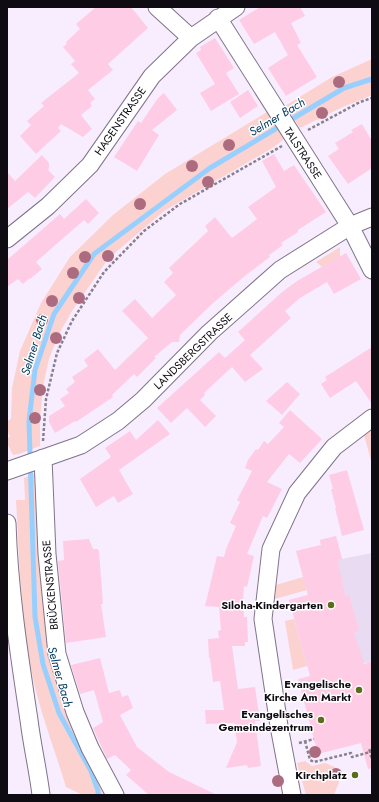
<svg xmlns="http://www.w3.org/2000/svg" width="379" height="802" font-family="Jost,sans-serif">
<rect width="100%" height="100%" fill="#f7edff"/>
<path fill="#e9dbf2" d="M 336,536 L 342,559 L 372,553 L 372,661 L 353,666 L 349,653 L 307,666 L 296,626 L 303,624 L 299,610 L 292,612 L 289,600 L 308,595 L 296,551 L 321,545 L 320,540 Z"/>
<path fill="#fcd2d1" d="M 372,59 L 372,95 L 343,107 L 300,128 L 285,106 L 332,77 Z
M 267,112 L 284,139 L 274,147 L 164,211 L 108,259 L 72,311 L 59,334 L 49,359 L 43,386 L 40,420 L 40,446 L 19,454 L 13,455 L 7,443 L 7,438 L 10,437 L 7,430 L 7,421 L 11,419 L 12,388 L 20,351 L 41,303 L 70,257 L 113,215 L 165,174 Z
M 340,247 L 340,257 L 322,267 L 316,262 Z
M 372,430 L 372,464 L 364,435 Z
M 36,473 L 46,604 L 87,751 L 103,795 L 83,795 L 66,787 C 53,744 36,702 29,658 C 20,606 19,553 16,500 L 25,500 L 24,478 Z
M 303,577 L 307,590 L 275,599 L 276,585 Z
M 294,619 L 307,666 L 293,670 L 285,621 Z
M 305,761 L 312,766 L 325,763 L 335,767 L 339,782 L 334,795 L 306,795 L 297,763 Z"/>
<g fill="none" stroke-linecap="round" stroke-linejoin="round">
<path stroke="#97d0ff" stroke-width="5" d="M 98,795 L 98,791 L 91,771 L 59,713 L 43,664 L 35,617 L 29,421 L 35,370 L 54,314 L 94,254 L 210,168 L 344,88 L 372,79"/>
</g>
<path fill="#ffcce6" d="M 96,7 L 131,7 L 148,28 L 108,64 L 113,70 L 88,90 L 95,99 L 90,103 L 92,106 L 81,115 L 92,129 L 83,137 L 61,124 L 58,128 L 61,131 L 36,154 L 20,136 L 31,125 L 27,121 L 44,106 L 41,103 L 79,73 L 71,64 L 75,61 L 63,47 L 67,44 L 66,42 L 80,29 L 76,24 Z
M 260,7 L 300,7 L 305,16 L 291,23 L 301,43 L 297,45 L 317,77 L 286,96 L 268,68 L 288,55 L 275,32 L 254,44 L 239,20 Z
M 215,38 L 234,68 L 226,73 L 239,94 L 211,111 L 200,93 L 215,84 L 196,53 L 201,50 L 200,47 Z
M 248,90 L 258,106 L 240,118 L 230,102 Z
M 164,93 L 177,110 L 152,130 L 159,135 L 137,171 L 114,157 L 138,121 L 141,123 L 158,98 Z
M 362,124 L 372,141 L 372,168 L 348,184 L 328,156 L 339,149 L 335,143 L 353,132 L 351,130 Z
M 274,154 L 284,171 L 294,165 L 326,212 L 298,230 L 298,232 L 281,243 L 283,245 L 269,255 L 270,257 L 246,275 L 212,304 L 180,335 L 179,342 L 172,342 L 154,357 L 156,358 L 137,377 L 134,374 L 112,395 L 113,397 L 76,422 L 75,421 L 55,433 L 49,422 L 49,416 L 65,406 L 60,399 L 69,393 L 66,389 L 75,382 L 72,377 L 88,366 L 84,360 L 98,349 L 115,370 L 148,338 L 122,311 L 135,299 L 152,318 L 176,295 L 164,282 L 173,273 L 169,268 L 208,231 L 205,226 L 215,217 L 232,238 L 257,219 L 248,207 L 276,187 L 262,161 Z
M 42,155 L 49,163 L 49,168 L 48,170 L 55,177 L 35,198 L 28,192 L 7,209 L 7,172 L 15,181 Z
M 86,199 L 99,213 L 88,224 L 84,220 L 36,262 L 42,269 L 30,279 L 30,278 L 23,284 L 18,279 L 7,287 L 7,260 L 60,214 L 64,219 Z
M 346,253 L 361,279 L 334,294 L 327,282 L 300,298 L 285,311 L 291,318 L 250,355 L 263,369 L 245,382 L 232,367 L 204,393 L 205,395 L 200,400 L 216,416 L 205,427 L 187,408 L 171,423 L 157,408 L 219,352 L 225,358 L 245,340 L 238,332 L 282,292 L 297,281 Z
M 372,347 L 372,404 L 356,381 L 330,398 L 321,384 L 327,380 L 325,377 Z
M 287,382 L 300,394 L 282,415 L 266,401 Z
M 290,410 L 322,439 L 300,463 L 289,454 L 267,482 L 282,489 L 267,518 L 263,516 L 247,554 L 254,556 L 247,587 L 244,586 L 243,601 L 244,617 L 247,617 L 248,642 L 245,642 L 245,646 L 232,646 L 238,689 L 255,687 L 260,721 L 255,721 L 261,766 L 248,768 L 247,765 L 226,768 L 237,742 L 234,723 L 206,724 L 205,710 L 224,710 L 220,681 L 213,682 L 210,658 L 209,658 L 208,639 L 219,638 L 218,631 L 221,630 L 219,607 L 205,606 L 217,556 L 224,557 L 226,549 L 236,526 L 230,523 L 240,502 L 237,500 L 252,471 L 245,468 L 248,460 L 256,449 L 258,450 L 264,441 L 268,444 L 284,427 L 279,423 Z
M 158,420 L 170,434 L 119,470 L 133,494 L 118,503 L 114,496 L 96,507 L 80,479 L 111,457 L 105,448 L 130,431 L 136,440 Z
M 347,470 L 364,530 L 342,536 L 335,508 L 336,508 L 331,489 L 333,489 L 329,475 Z
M 336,536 L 342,559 L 338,560 L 345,596 L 349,595 L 359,630 L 354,633 L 364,664 L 372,661 L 372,768 L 368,769 L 361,743 L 318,754 L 298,679 L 310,676 L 289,600 L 308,595 L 296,551 L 321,545 L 320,540 Z
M 89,539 L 93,549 L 98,549 L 98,551 L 99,550 L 103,604 L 101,604 L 106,637 L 66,643 L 58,561 L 64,560 L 63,541 Z
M 100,658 L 109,693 L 120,690 L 122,697 L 128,695 L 133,708 L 120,715 L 137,747 L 169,772 L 217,795 L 149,795 L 126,775 L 131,770 L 115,755 L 107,759 L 93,728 L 103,722 L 94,690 L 80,694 L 71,665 Z"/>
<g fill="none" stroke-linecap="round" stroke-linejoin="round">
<g stroke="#807488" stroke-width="19">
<path id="minor" d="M 157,7 L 191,38
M 218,18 L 350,226 L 372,270
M 7,239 L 48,206 L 90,165 L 152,76 L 191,38 L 236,7
M 43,458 L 47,554 L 57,654 L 75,712 L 90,748 L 115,795
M 7,471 L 81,445 L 118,421 L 143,400 L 209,333 L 280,270 L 350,226 L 372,217
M 7,523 C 9,589 19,654 29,720 C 32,745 38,770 41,795
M 292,795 L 279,726 L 263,619 L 271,549 L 297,493 L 334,447 L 372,418"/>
</g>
<path stroke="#88818d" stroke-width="2.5" stroke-dasharray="3 2" stroke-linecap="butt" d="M 308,130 L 360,102 L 372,98
M 43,441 L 46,399 L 57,353 L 72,321 L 104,272 L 144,231 L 180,204 L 282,146
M 305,741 L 310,760 L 314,762 L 351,753 L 352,757 L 370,752 L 369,748
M 299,743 L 314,739
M 372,751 L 370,752 L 372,760"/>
<use href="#minor" stroke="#fff" stroke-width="17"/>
</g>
<g fill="#ad6b7f">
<circle cx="339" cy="82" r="6"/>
<circle cx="322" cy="113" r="6"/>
<circle cx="229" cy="145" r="6"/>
<circle cx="192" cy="166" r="6"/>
<circle cx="208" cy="182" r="6"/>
<circle cx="140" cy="204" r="6"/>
<circle cx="108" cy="256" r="6"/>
<circle cx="85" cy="257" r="6"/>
<circle cx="73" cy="273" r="6"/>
<circle cx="79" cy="298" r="6"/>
<circle cx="52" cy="301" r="6"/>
<circle cx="42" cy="320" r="6"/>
<circle cx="56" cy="338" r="6"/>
<circle cx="40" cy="390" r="6"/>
<circle cx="35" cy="418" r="6"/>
<circle cx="315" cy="752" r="6"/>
<circle cx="336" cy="774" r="6"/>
<circle cx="278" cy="781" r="6"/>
</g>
<g fill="#596d1c" stroke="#fff" stroke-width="1.5">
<circle cx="331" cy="605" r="4"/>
<circle cx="359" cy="690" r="4"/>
<circle cx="321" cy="720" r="4"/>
<circle cx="355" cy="775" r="4"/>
</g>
<g text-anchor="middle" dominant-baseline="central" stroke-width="3" stroke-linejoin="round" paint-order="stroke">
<g font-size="11" fill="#0f0b12" stroke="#fff">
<text transform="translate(120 121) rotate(-55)">HAGENSTRASSE</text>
<text transform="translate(303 153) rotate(57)">TALSTRASSE</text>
<text transform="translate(193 351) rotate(-44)">LANDSBERGSTRASSE</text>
<text transform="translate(50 585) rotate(-95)">BRÜCKENSTRASSE</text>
</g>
<g font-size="11" font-weight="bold" fill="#0f0b12" stroke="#fff" text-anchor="end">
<text x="323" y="605">Siloha-Kindergarten</text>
<text x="351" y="684">Evangelische<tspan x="351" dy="13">Kirche Am Markt</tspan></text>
<text x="313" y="714">Evangelisches<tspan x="313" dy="13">Gemeindezentrum</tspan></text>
<text x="347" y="775">Kirchplatz</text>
</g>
<g font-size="12" font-style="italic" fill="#013c61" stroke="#fff">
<text transform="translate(277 117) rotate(-31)">Selmer Bach</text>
<text transform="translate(34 345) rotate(-73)">Selmer Bach</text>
<text transform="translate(60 677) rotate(74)">Selmer Bach</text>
</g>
</g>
<rect width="379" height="802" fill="none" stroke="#0f0b12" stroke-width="16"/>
</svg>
